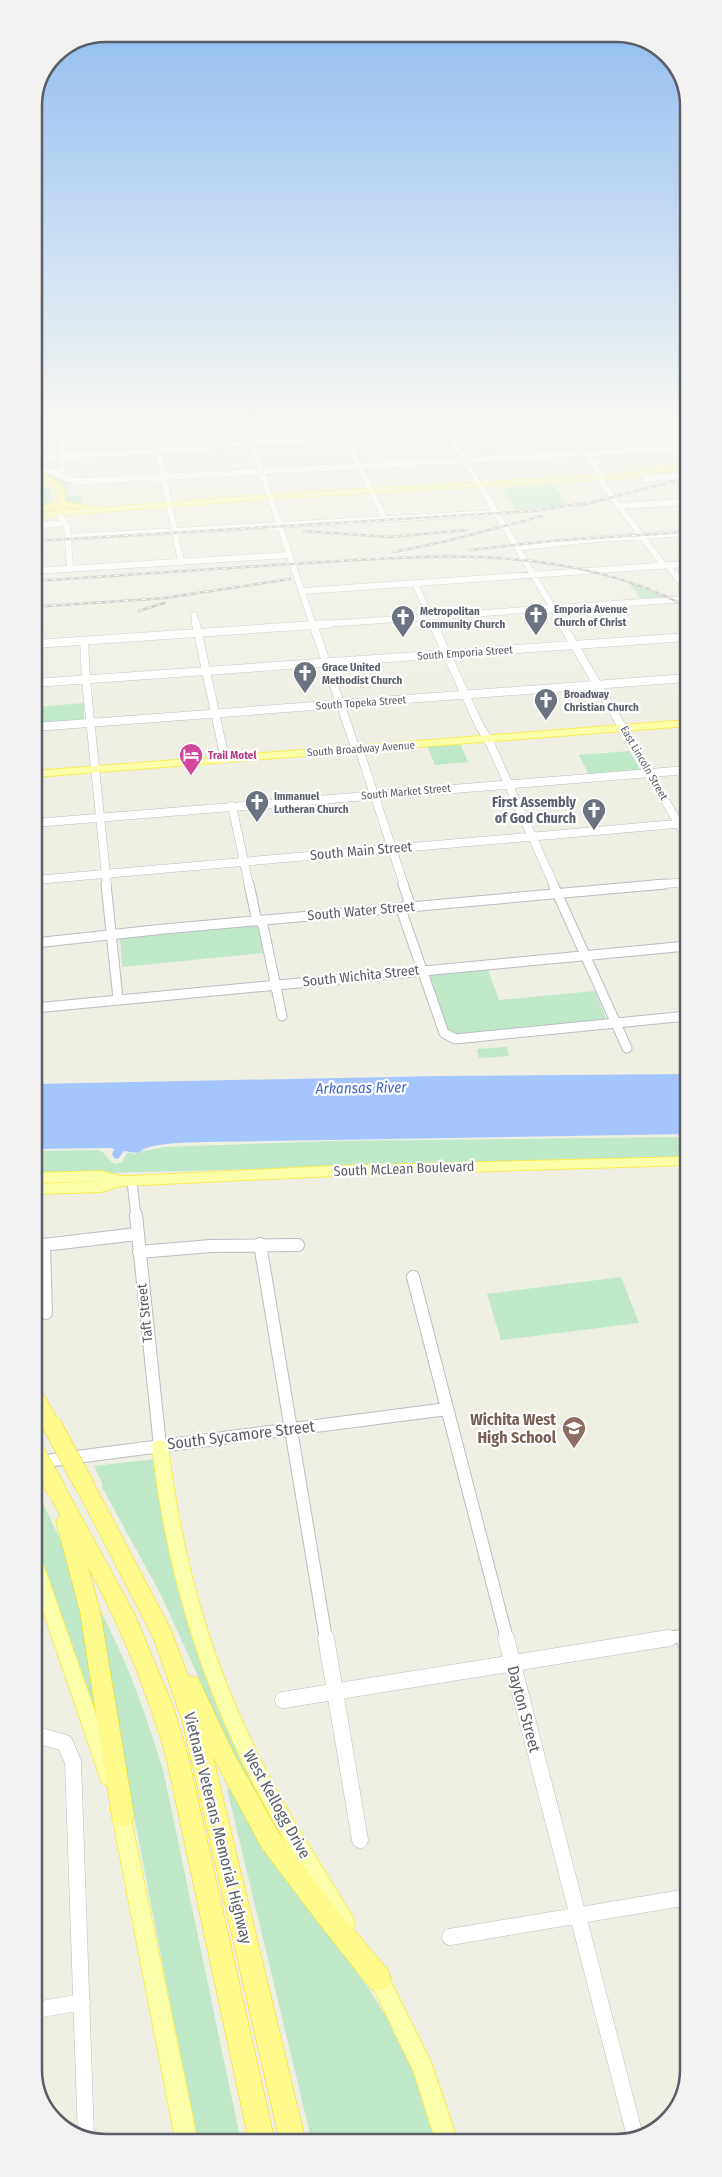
<svg xmlns="http://www.w3.org/2000/svg" width="722" height="2177" font-family="'Fira Sans Condensed',sans-serif">
<rect width="100%" height="100%" fill="#efefe4"/>
<path fill="#bfe8c8" d="M 34,468 L 72,482 L 68,486 L 68,494 L 71,494 L 71,496 L 81,496 L 82,507 L 65,502 C 64,479 53,479 34,473 Z
M 34,483 L 51,490 L 52,504 L 34,510 Z
M 553,485 L 567,504 L 548,508 L 516,510 L 502,488 Z
M 630,584 L 670,599 L 642,601 Z
M 84,703 L 84,720 L 35,724 L 35,707 Z
M 460,743 L 468,762 L 435,765 L 427,746 Z
M 630,751 L 641,771 L 589,775 L 579,755 Z
M 256,925 L 259,927 L 264,953 L 122,967 L 120,940 L 123,937 Z
M 487,967 L 499,1000 L 595,991 L 607,1021 L 457,1036 L 448,1032 L 428,974 Z
M 507,1047 L 509,1056 L 479,1058 L 477,1049 Z
M 687,1137 L 687,1157 L 35,1175 L 35,1151 L 98,1150 L 103,1152 L 107,1158 L 115,1164 L 122,1162 L 126,1154 L 131,1152 L 132,1154 L 138,1153 L 141,1150 L 145,1151 L 164,1147 L 332,1141 Z
M 621,1277 L 639,1323 L 501,1340 L 487,1294 Z
M 155,1459 L 163,1522 L 179,1581 L 308,1874 L 262,1814 L 217,1727 L 198,1676 L 161,1595 L 102,1487 L 103,1485 L 94,1466 Z
M 35,1486 L 65,1550 L 79,1599 L 99,1727 L 36,1548 Z
M 98,1607 C 127,1660 147,1716 164,1774 L 241,2142 L 199,2143 L 193,2122 L 130,1795 Z
M 230,1788 L 271,1853 L 369,1989 L 398,2036 L 420,2084 L 435,2142 L 312,2142 L 227,1789 Z"/>
<path fill="#a5c5ff" d="M 687,1074 L 687,1134 L 204,1142 C 189,1143 148,1142 138,1153 L 124,1151 L 118,1159 L 114,1158 L 112,1154 L 114,1149 L 110,1148 L 35,1149 L 35,1084 L 439,1076 Z"/>
<g fill="none" stroke-linecap="round" stroke-linejoin="round">
<g stroke="#bcbdc4" stroke-width="7">
<path id="minor-far4" d="M 152,420 L 181,562
M 262,420 L 269,442
M 337,420 L 385,519
M 441,420 L 563,625
M 560,420 L 602,475 L 601,482 L 662,563 L 670,568 L 686,589
M 34,434 L 293,420
M 450,436 L 686,423
M 252,443 L 313,625
M 34,458 L 210,448 L 219,445 L 448,433
M 34,466 L 75,481 L 89,481 L 686,448
M 54,473 L 63,469 L 60,420
M 645,478 L 686,476
M 618,506 L 686,502
M 58,513 L 67,526 L 70,569
M 34,526 L 65,523
M 69,537 L 495,513
M 517,548 L 585,540 L 686,533
M 34,571 L 289,555
M 415,584 L 434,625
M 303,591 L 686,564
M 194,615 L 196,625
M 310,625 L 686,599"/>
</g>
<g stroke="#bcbdc4" stroke-width="9">
<path id="minor-far3" d="M 196,624 L 225,759
M 313,624 L 354,744 L 359,749 L 404,885
M 433,624 L 480,727 L 488,739 L 554,885
M 562,624 L 687,838
M 84,641 L 86,680 L 107,885
M 35,644 L 328,624
M 35,683 L 687,637
M 35,727 L 687,678
M 232,806 L 249,885
M 35,823 L 687,770
M 35,880 L 687,823
M 652,885 L 687,882"/>
</g>
<g stroke="#bcbdc4" stroke-width="11">
<path id="minor-far2" d="M 106,884 L 118,999
M 249,884 L 256,917 L 263,925 L 282,1016
M 403,884 L 409,901 L 402,912 L 444,1033 L 455,1039 L 687,1016
M 553,884 L 627,1048
M 35,943 L 164,929 L 665,884
M 35,1008 L 687,946
M 132,1181 L 136,1217"/>
</g>
<g stroke="#bcbdc4" stroke-width="14">
<path id="minor-far1" d="M 136,1215 L 160,1446
M 260,1244 L 326,1639
M 44,1245 L 46,1313
M 35,1246 L 137,1234
M 139,1252 L 211,1246 L 298,1245
M 413,1277 L 507,1639
M 38,1462 L 447,1409
M 683,1636 L 684,1639
M 662,1639 L 688,1635"/>
</g>
<g stroke="#bcbdc4" stroke-width="17">
<path id="minor" d="M 326,1638 L 360,1840
M 506,1638 L 636,2140
M 684,1638 L 688,1649
M 283,1700 L 669,1638
M 36,1738 L 44,1737 L 65,1743 L 73,1762 L 86,2137
M 450,1937 L 688,1897
M 36,2010 L 82,2002"/>
</g>
<g stroke="#f9ed54" stroke-width="2">
<path id="major" d="M 686,463 L 686,467 L 627,478 L 280,498 L 34,517 L 34,513 L 280,494 L 627,474 Z
M 687,720 L 687,726 L 35,777 L 35,771 Z
M 687,1157 L 687,1165 L 332,1176 L 121,1186 L 101,1192 L 35,1194 L 35,1184 L 104,1181 L 35,1183 L 35,1173 L 101,1171 L 120,1176 L 132,1176 L 332,1166 Z
M 160,1440 L 166,1442 L 168,1446 C 180,1546 205,1644 249,1736 C 278,1798 316,1857 352,1916 L 355,1923 L 352,1930 L 345,1933 L 338,1930 C 302,1870 265,1811 236,1748 C 191,1652 164,1551 152,1446 L 154,1442 Z
M 36,1560 L 42,1562 L 44,1567 L 118,1777 L 116,1783 L 109,1786 L 102,1783 L 100,1777 L 36,1590 Z
M 120,1801 L 127,1804 L 129,1810 L 198,2143 L 176,2143 L 111,1810 L 113,1804 Z
M 377,1965 L 384,1968 L 431,2062 L 458,2142 L 436,2142 L 414,2072 L 367,1975 L 370,1968 Z"/>
</g>
<g stroke="#f4db00" stroke-width="1">
<path id="highway" d="M 34,471 C 51,475 65,482 66,501 C 75,505 86,503 92,508 L 88,511 L 66,507 L 61,515 L 58,516 L 54,513 L 57,506 L 52,510 L 34,514 L 34,508 C 42,507 53,500 58,501 L 54,486 L 34,476 Z
M 35,1388 L 41,1390 L 61,1425 L 59,1430 L 52,1432 L 45,1430 L 35,1412 Z
M 86,1480 L 93,1482 L 171,1630 L 188,1676 L 198,1678 L 233,1752 L 278,1832 L 333,1905 L 388,1970 L 391,1979 L 388,1988 L 379,1991 L 370,1988 L 317,1921 L 262,1848 L 213,1757 L 306,2142 L 280,2142 L 182,1720 L 154,1639 L 76,1488 L 79,1482 Z
M 57,1483 L 64,1485 L 134,1613 L 173,1706 L 188,1756 L 275,2142 L 249,2142 L 166,1756 C 146,1689 122,1629 88,1567 L 100,1611 L 134,1816 L 131,1824 L 123,1827 L 115,1824 L 112,1816 L 80,1611 L 56,1521 L 60,1515 L 47,1491 L 50,1485 Z"/>
</g>
<use href="#minor-far4" stroke="#fff" stroke-width="6"/>
<use href="#minor-far3" stroke="#fff" stroke-width="8"/>
<use href="#minor-far2" stroke="#fff" stroke-width="9"/>
<use href="#minor-far1" stroke="#fff" stroke-width="12"/>
<use href="#minor" stroke="#fff" stroke-width="16"/>
<use href="#major" fill="#fbffaa" fill-rule="evenodd"/>
<use href="#highway" fill="#fffa8c" fill-rule="evenodd"/>
<g stroke="#b7b7b9" stroke-width="2.5">
<path id="rail" d="M 578,506 L 686,478
M 303,531 L 390,537 L 467,530
M 34,541 L 534,511 L 584,503
M 470,550 L 551,541 L 686,532
M 394,552 L 447,541 L 542,516
M 34,581 C 119,575 205,570 290,564 C 425,556 561,541 686,606
M 34,607 L 165,598 L 290,579
M 139,611 L 164,603"/>
</g>
<use href="#rail" stroke="#fff" stroke-width="1" stroke-dasharray="4.5" stroke-linecap="butt"/>
<g stroke="#f4db00" stroke-width="20" stroke-linecap="butt">
<path id="highway-bridge" d="M 52,1425 L 86,1488
M 35,1452 L 57,1491"/>
</g>
<use href="#highway-bridge" stroke="#fffa8c" stroke-width="19"/>
</g>
<linearGradient id="sky" x2="0" y2="1"><stop stop-color="#8dbbf1"/><stop offset="0.58" stop-color="#f8f8f3"/><stop offset="1" stop-color="#f8f8f3" stop-opacity="0"/></linearGradient>
<rect width="722" height="725" fill="url(#sky)"/>
<defs>
<g id="church-pin" transform="scale(1.25)"><path d="M0 17L-7.5 6A9.5 9.5 0 1 1 7.5 6Z" fill="#6b7280" stroke="#fff"/><path d="M-1.2-6h2.4v3.5h3.3v2.4h-3.3V6h-2.4V-.1h-3.3v-2.4h3.3Z" fill="#fff"/></g>
<g id="hotel-pin" transform="scale(1.25)"><path d="M0 17L-7.5 6A9.5 9.5 0 1 1 7.5 6Z" fill="#d1479c" stroke="#fff"/><path d="M-6-4.5h1.5V1H6V5H4.5V3h-9V5H-6ZM-4 0a1.8 1.8 0 1 1 3.6 0ZM.5 0V-2.5h3Q6-2.5 6 0Z" fill="#fff"/></g>
<g id="school-pin" transform="scale(1.25)"><path d="M0 17L-7.5 6A9.5 9.5 0 1 1 7.5 6Z" fill="#8d6e63" stroke="#fff"/><path d="M0-5L7-2L0 1L-7-2ZM-4 1L0 2.5L4 1V4Q0 6-4 4Z" fill="#fff"/></g>
</defs>
<g fill-rule="evenodd">
<use href="#church-pin" x="536" y="615"/>
<use href="#church-pin" x="403" y="617"/>
<use href="#church-pin" x="305" y="673"/>
<use href="#church-pin" x="546" y="700"/>
<use href="#hotel-pin" x="191" y="755"/>
<use href="#church-pin" x="257" y="802"/>
<use href="#church-pin" x="594" y="810"/>
<use href="#school-pin" x="574" y="1428"/>
</g>
<g text-anchor="middle" dominant-baseline="central" stroke-width="4.5" stroke-linejoin="round" paint-order="stroke">
<g font-size="11" font-weight="bold" fill="#5b616d" stroke="#fff" text-anchor="start">
<text x="554" y="609">Emporia Avenue<tspan x="554" dy="13">Church of Christ</tspan></text>
<text x="420" y="611">Metropolitan<tspan x="420" dy="13">Community Church</tspan></text>
<text x="322" y="667">Grace United<tspan x="322" dy="13">Methodist Church</tspan></text>
<text x="564" y="694">Broadway<tspan x="564" dy="13">Christian Church</tspan></text>
<text x="274" y="796">Immanuel<tspan x="274" dy="13">Lutheran Church</tspan></text>
</g>
<g font-size="11" fill="#5c5e66" stroke="#fff">
<text transform="translate(465 653) rotate(-4)">South Emporia Street</text>
<text transform="translate(361 703) rotate(-4)">South Topeka Street</text>
<text transform="translate(361 749) rotate(-4)">South Broadway Avenue</text>
<text transform="translate(644 763) rotate(60)">East Lincoln Street</text>
<text transform="translate(406 792) rotate(-5)">South Market Street</text>
</g>
<g font-size="11" font-weight="bold" fill="#b23c85" stroke="#fff" text-anchor="start">
<text x="208" y="755">Trail Motel</text>
</g>
<g font-size="14" font-weight="bold" fill="#5b616d" stroke="#fff" text-anchor="end">
<text x="576" y="802">First Assembly<tspan x="576" dy="16">of God Church</tspan></text>
</g>
<g font-size="14" fill="#5c5e66" stroke="#fff">
<text transform="translate(361 851) rotate(-5)">South Main Street</text>
<text transform="translate(361 911) rotate(-5)">South Water Street</text>
<text transform="translate(361 976) rotate(-6)">South Wichita Street</text>
<text transform="translate(404 1169) rotate(-2)">South McLean Boulevard</text>
<text transform="translate(145 1313) rotate(-96)">Taft Street</text>
</g>
<g font-size="15" font-style="italic" fill="#4066ca" stroke="#fff">
<text transform="translate(361 1088) rotate(-1)">Arkansas River</text>
</g>
<g font-size="16" font-weight="bold" fill="#785e54" stroke="#fff" text-anchor="end">
<text x="556" y="1419">Wichita West<tspan x="556" dy="18">High School</tspan></text>
</g>
<g font-size="16" fill="#5c5e66" stroke="#fff">
<text transform="translate(241 1435) rotate(-7)">South Sycamore Street</text>
<text transform="translate(524 1709) rotate(75)">Dayton Street</text>
<text transform="translate(277 1804) rotate(61)">West Kellogg Drive</text>
<text transform="translate(218 1828) rotate(76)">Vietnam Veterans Memorial Highway</text>
</g>
</g>
<path d="M0 0H722V2177H0ZM106 42H616A64 64 0 0 1 680 106V2070A64 64 0 0 1 616 2134H106A64 64 0 0 1 42 2070V106A64 64 0 0 1 106 42Z" fill="#f2f2f3" fill-rule="evenodd"/>
<path fill="none" stroke="#5c5e66" stroke-width="2.5" d="M106 42H616A64 64 0 0 1 680 106V2070A64 64 0 0 1 616 2134H106A64 64 0 0 1 42 2070V106A64 64 0 0 1 106 42Z"/>
</svg>
